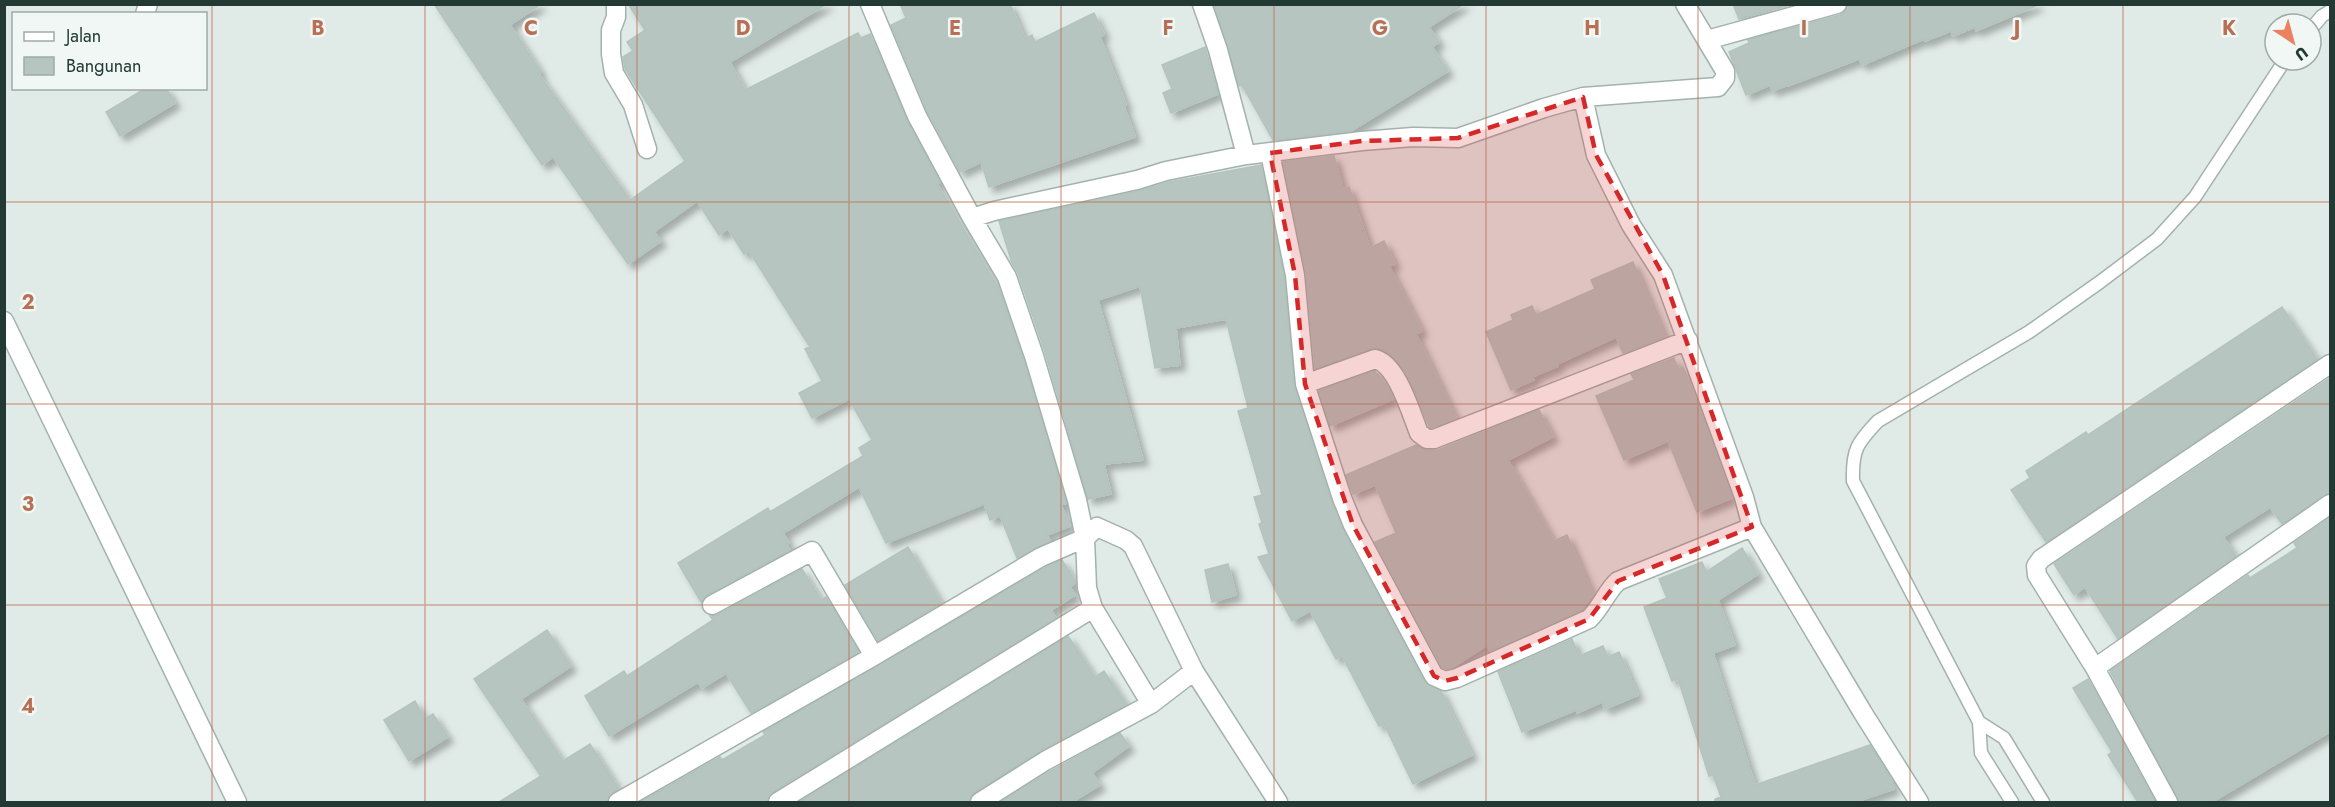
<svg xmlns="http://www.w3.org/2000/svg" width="2335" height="807" font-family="Jost,sans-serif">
<defs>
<filter id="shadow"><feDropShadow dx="5.5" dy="5.5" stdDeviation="3" flood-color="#0004"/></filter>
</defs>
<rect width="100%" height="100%" fill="#e0eae6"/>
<path fill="#b6c5bf" stroke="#b3c4bd" stroke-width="1.5" filter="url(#shadow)" d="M 434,4 L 541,4 L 510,25 L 541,72 L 538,73 L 630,200 L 685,161 L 625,69 L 623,57 L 633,51 L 627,42 L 645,30 L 628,4 L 827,4 L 730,62 L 745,90 L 858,33 L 861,38 L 870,34 L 907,120 L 940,182 L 937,184 L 999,289 L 1023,359 L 1066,503 L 1061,505 L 1070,526 L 1047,535 L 1050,541 L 1017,558 L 1000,516 L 990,520 L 984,504 L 886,543 L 859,487 L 783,533 L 789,543 L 786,544 L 790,550 L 707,595 L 701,602 L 678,563 L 768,508 L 770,512 L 863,456 L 859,448 L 872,440 L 849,399 L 812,418 L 799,393 L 822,381 L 805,349 L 810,347 L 749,251 L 744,254 L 728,229 L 719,235 L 697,201 L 654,232 L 661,241 L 628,264 L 553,157 L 542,165 Z
M 900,4 L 1010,4 L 1025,39 L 1032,35 L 1035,42 L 1094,13 L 1104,34 L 1100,37 L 1126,105 L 1124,106 L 1135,137 L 989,187 L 981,162 L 960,172 L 927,111 L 891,25 L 906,18 Z
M 1214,4 L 1464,4 L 1429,27 L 1439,42 L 1432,47 L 1448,71 L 1351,131 L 1273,140 L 1242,85 L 1239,86 Z
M 1733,4 L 1793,4 L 1739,19 Z
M 1848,4 L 2038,4 L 2038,5 L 1976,31 L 1975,27 L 1953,36 L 1951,31 L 1925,41 L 1924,39 L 1862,65 L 1859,59 L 1788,86 L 1788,85 L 1772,91 L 1770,85 L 1746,95 L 1729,52 L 1749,43 L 1748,40 L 1840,15 L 1845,11 Z
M 1205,47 L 1218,94 L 1171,113 L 1163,93 L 1172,89 L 1162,65 Z
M 146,88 L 166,88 L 175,103 L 120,136 L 106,112 Z
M 1334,156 L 1343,189 L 1349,187 L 1370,248 L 1384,241 L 1395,264 L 1389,266 L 1422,331 L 1416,334 L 1456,418 L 1430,428 L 1406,373 L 1391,355 L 1379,349 L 1371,348 L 1315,369 L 1306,273 L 1283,162 Z
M 1261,165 L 1284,277 L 1294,387 L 1331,501 L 1343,530 L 1424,681 L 1441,691 L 1472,755 L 1413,784 L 1384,724 L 1379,726 L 1342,656 L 1336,659 L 1310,611 L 1292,621 L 1258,557 L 1269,554 L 1259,524 L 1262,523 L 1254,497 L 1262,495 L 1238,411 L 1248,408 L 1226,319 L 1176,328 L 1180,365 L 1155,368 L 1140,286 L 1098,300 L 1143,460 L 1104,464 L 1111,494 L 1088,499 L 1045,352 L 1018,273 L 1012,263 L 999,221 L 1139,191 L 1169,182 Z
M 1633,262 L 1665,337 L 1623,353 L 1616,337 L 1557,364 L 1558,366 L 1532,377 L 1534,380 L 1511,390 L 1486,332 L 1513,320 L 1511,315 L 1532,306 L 1536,315 L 1595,289 L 1591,280 Z
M 2282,307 L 2317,359 L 2046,542 L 2011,490 L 2030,478 L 2026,471 L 2086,432 L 2088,435 Z
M 1674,358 L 1678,369 L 1683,367 L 1690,383 L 1732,498 L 1697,512 L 1668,441 L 1624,460 L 1596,396 L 1634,380 L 1631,374 Z
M 1374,371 L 1381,377 L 1394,399 L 1330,426 L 1319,391 Z
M 2330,378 L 2331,493 L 2324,495 L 2282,524 L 2270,507 L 2223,537 L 2236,556 L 2118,639 L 2085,587 L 2074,595 L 2054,564 Z
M 1539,410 L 1553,437 L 1508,460 L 1554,541 L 1567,535 L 1593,595 L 1583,609 L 1490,651 L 1487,645 L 1453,667 L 1446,669 L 1442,667 L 1375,542 L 1396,533 L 1375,485 L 1353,494 L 1346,475 L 1416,445 L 1426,450 L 1438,450 Z
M 2331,517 L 2331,731 L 2212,802 L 2179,802 L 2110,671 L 2248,575 L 2250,578 L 2297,548 L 2294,543 Z
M 908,547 L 941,603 L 878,641 L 845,585 Z
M 1742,548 L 1758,574 L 1718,600 L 1735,645 L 1713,653 L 1755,785 L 1870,745 L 1890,777 L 1894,789 L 1856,802 L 1715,802 L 1715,799 L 1721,797 L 1713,775 L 1709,776 L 1678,679 L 1672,681 L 1644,607 L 1667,598 L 1659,579 L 1702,562 L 1706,572 Z
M 1062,560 L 1076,582 L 1070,587 L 1075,595 L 1051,610 L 1056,618 L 772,792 L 767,802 L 640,802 L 720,757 L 722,760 L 765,735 L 763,732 L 1046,567 Z
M 1228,564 L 1236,595 L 1212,602 L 1205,570 Z
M 802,569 L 821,600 L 826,597 L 859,652 L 751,713 L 726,673 L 702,688 L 698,682 L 609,736 L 585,696 L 624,671 L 627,676 L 713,620 L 710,616 L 717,615 Z
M 547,630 L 571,666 L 521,699 L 563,761 L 590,744 L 619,789 L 609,796 L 607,802 L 499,802 L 541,776 L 474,679 Z
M 1068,636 L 1095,677 L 1104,671 L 1126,704 L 1039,751 L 974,792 L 969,802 L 799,802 Z
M 1572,639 L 1579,656 L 1603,646 L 1608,657 L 1619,652 L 1638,695 L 1605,709 L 1602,702 L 1577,713 L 1576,710 L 1522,732 L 1498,672 Z
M 2088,679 L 2155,802 L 2138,802 L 2108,755 L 2112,752 L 2073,688 Z
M 415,701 L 425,719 L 433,714 L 448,737 L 409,761 L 384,720 Z
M 1120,733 L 1129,746 L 1092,773 L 1100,785 L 1072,802 L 1000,802 L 1051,771 Z"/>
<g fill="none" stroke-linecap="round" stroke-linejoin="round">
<g stroke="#a3b2ad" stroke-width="15">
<path id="lane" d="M 2311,29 L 2322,16 L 2330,11
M 1979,722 L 2004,738 L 2043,802
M 2012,802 L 1981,753 L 1979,722 L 1853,481 C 1852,450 1857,443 1878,421 L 2029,332 L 2100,282 L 2157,239 L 2195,197 L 2285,60"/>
</g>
<g stroke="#a3b2ad" stroke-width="21">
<path id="street" d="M 616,4 L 616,17 L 611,30 L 611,54 L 614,73 L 633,105 L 647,149
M 870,4 L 917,116 L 972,218 L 994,211 L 1137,180 L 1166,171 L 1246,155 L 1362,141 L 1413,137 L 1458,138 L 1544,108 L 1583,97 L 1718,87 L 1725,78 L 1725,71 L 1685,4
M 1202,4 L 1218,50 L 1246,155
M 145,14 L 148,4
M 1707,40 L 1837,4
M 1583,97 L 1596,155 L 1631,225 L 1663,275 L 1744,497 L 1752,527 L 1863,713 L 1919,802
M 1270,153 L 1295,275 L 1305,384 L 1342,498 L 1353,525 L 1434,676 L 1445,681 L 1457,678 L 1589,619 C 1601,608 1606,592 1618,581 L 1752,527
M 972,218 L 1007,277 L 1034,356 L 1077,500 L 1085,538 L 1087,588 L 1093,608 L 1151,704
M 4,321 L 237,802
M 1305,384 L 1375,359 C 1397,364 1411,413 1419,433 L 1427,439 L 1434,439 L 1688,340
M 712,605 L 812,551 L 874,656
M 2095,668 L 2330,504
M 618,802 L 874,656 L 1041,557 L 1085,538 L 1097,527 L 1126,540 L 1133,546 L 1194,671 L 1278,802
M 778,802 L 1093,608
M 980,802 L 1045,761 L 1151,704 L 1194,671
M 2168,802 L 2095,668 L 2037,575 L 2036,566 L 2041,559 L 2330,364"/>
</g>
<use href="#lane" stroke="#fff" stroke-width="12"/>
<use href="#street" stroke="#fff" stroke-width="18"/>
</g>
<path fill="#d62828" fill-opacity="0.2" stroke="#d62828" stroke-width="4.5" stroke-dasharray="12 8" stroke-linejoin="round" d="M 1583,97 L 1596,155 L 1663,275 L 1752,527 L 1618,581 L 1589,619 L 1457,678 L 1445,681 L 1434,676 L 1353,525 L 1305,384 L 1295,275 L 1270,153 L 1362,141 L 1458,138 Z"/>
<path fill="none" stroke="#b86f54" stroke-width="1.5" stroke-opacity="0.55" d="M 212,4 L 212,802M 425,4 L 425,802M 637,4 L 637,802M 849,4 L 849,802M 1061,4 L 1061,802M 1274,4 L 1274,802M 1486,4 L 1486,802M 1698,4 L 1698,802M 1910,4 L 1910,802M 2123,4 L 2123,802M 4,202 L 2330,202M 4,404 L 2330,404M 4,605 L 2330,605"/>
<g font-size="20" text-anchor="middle" font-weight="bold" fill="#b86f54" stroke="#f1f7f4" stroke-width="5" stroke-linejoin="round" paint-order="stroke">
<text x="318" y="35">B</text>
<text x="531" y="35">C</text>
<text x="743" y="35">D</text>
<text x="955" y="35">E</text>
<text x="1168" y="35">F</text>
<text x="1380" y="35">G</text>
<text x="1592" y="35">H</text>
<text x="1804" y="35">I</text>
<text x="2017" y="35">J</text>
<text x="2229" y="35">K</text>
<text x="28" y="309">2</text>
<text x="28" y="511">3</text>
<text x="28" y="713">4</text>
</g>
<rect width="2335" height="807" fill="none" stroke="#223a33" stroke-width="12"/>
<rect x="12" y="12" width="195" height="78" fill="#f1f7f4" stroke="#9eaba7" stroke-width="1.5"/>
<rect x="24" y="32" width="30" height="9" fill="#ffffff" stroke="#9eaba7" stroke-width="1.5"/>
<text x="66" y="42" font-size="18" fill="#223a33">Jalan</text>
<rect x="24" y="57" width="30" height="18" fill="#b6c5bf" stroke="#9eaba7" stroke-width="1.5"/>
<text x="66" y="72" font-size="18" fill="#223a33">Bangunan</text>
<g transform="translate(2293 42) rotate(144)"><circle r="28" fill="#f1f7f4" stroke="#9eaba7" stroke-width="1.5"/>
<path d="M0-4.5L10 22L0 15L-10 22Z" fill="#ea815f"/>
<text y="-9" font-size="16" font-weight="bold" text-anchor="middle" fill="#223a33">U</text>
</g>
</svg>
